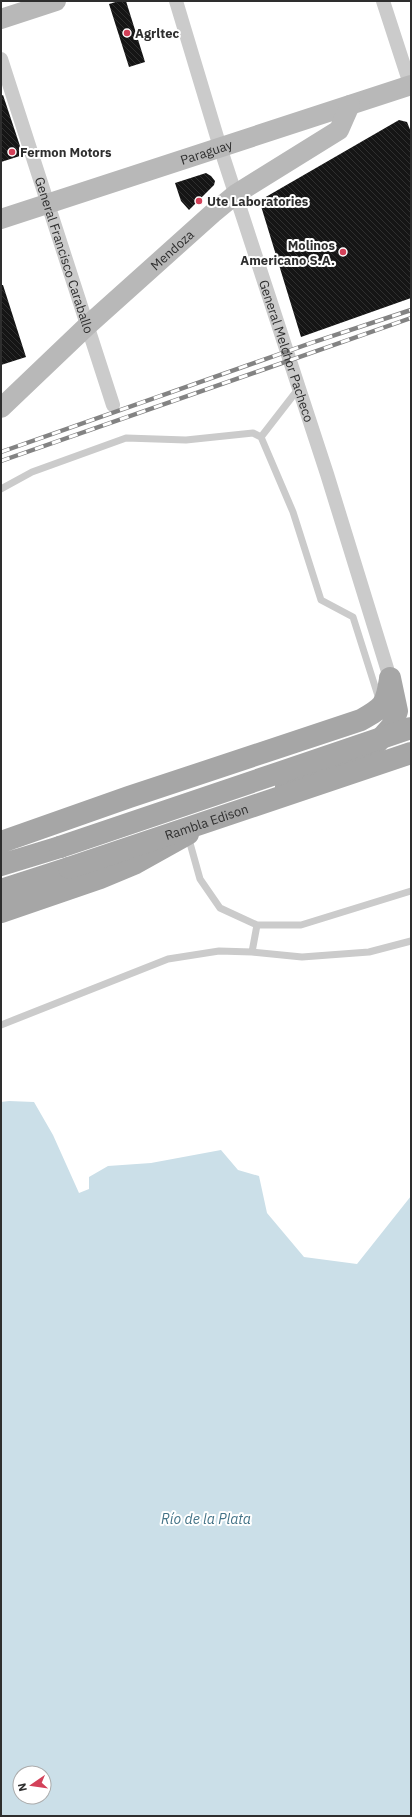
<svg xmlns="http://www.w3.org/2000/svg" width="412" height="1817" font-family="'IBM Plex Sans',sans-serif">
<defs>
<pattern id="building-back-hatch" width="6" height="6" patternUnits="userSpaceOnUse"><rect width="6" height="6" fill="#151515"/><path d="M-1 5l2 2M0 0l6 6M5-1l2 2" fill="none" stroke="#2f2f2f"/></pattern>
</defs>
<rect width="100%" height="100%" fill="#fff"/>
<path fill="#cbdfe8" fill-rule="evenodd" d="M 9,1101 L 34,1102 L 53,1135 L 79,1193 L 89,1189 L 89,1177 L 108,1166 L 151,1163 L 221,1150 L 238,1170 L 259,1176 L 267,1213 L 304,1257 L 357,1264 L 411,1196 L 411,1816 L 1,1816 L 1,1102 ZM 20,1773 L 44,1773 L 44,1797 L 20,1797 Z"/>
<path fill="url(#building-back-hatch)" d="M 119,1 L 126,1 L 145,62 L 129,67 L 109,4 Z
M 3,95 L 23,155 L 1,162 L 1,96 Z
M 399,120 L 407,122 L 411,132 L 411,298 L 301,337 L 261,206 L 264,198 Z
M 206,173 L 211,176 L 215,181 L 214,185 L 189,210 L 181,201 L 175,183 Z
M 1,285 L 3,285 L 26,357 L 1,365 Z"/>
<g fill="none" stroke-linecap="round" stroke-linejoin="round">
<path stroke="#cbcbcb" stroke-width="7" d="M 261,437 L 299,388
M 1,489 L 32,472 L 126,438 L 186,440 L 253,433 L 261,437 L 293,512 L 321,600 L 353,617 L 379,699
M 188,836 L 200,879 L 220,908 L 257,925 L 301,925 L 411,891
M 252,952 L 257,925
M 1,1025 L 168,959 L 219,951 L 252,952 L 302,957 L 369,952 L 411,941"/>
<g stroke="#cbcbcb" stroke-width="14">
<path id="s1" d="M 176,1 L 220,147 L 327,474 L 390,678"/>
<path d="M 383,1 L 411,87"/>
<path id="s2" d="M 1,59 L 113,405"/>
</g>
<g stroke="#b8b8b8" stroke-width="20">
<path d="M 1,19 L 56,1"/>
<path id="s3" d="M 1,219 L 411,85"/>
<path id="s4" d="M 1,408 L 87,326 L 213,213 L 236,194 L 339,130 L 350,105"/>
</g>
<path stroke="#a6a6a6" stroke-width="22" d="M 286,787 L 376,744 L 392,726 L 397,711 L 390,678
M 1,842 L 129,797 L 361,720 C 384,707 386,705 390,679
M 1,865 L 60,847
M 1,890 L 69,868
M 1,912 L 100,878 L 136,863 L 188,834"/>
<g stroke="#838383" stroke-width="4.5">
<path id="rail" d="M 1,452 L 311,343 L 411,310
M 1,461 L 411,318"/>
</g>
<use href="#rail" stroke="#fff" stroke-width="3" stroke-dasharray="9" stroke-linecap="butt"/>
<g stroke="#a6a6a6" stroke-width="22">
<path d="M 60,847 L 411,728"/>
<path id="s5" d="M 69,868 L 411,753"/>
</g>
</g>
<g fill="#d34159" stroke="#fff" stroke-width="1.5">
<circle cx="127" cy="33" r="4"/>
<circle cx="12" cy="152" r="4"/>
<circle cx="199" cy="201" r="4"/>
<circle cx="343" cy="252" r="4"/>
</g>
<g text-anchor="middle" dominant-baseline="central" stroke-width="4" stroke-linejoin="round" paint-order="stroke">
<g font-size="13" font-weight="bold" fill="#2e2e2e" stroke="#fff" text-anchor="start">
<text x="135" y="33">Agrltec</text>
<text x="20" y="152">Fermon Motors</text>
<text x="207" y="201">Ute Laboratories</text>
<text x="335" y="245" text-anchor="end">Molinos<tspan x="335" dy="15">Americano S.A.</tspan></text>
</g>
<g font-size="13" fill="#2e2e2e" stroke="#fff">
<text stroke="none"><textPath href="#s3" startOffset="216">Paraguay</textPath></text>
<text stroke="none"><textPath href="#s4" startOffset="233">Mendoza</textPath></text>
<text stroke="none"><textPath href="#s2" startOffset="206">General Francisco Caraballo</textPath></text>
<text stroke="none"><textPath href="#s1" startOffset="367">General Melchor Pacheco</textPath></text>
<text stroke="none"><textPath href="#s5" startOffset="145">Rambla Edison</textPath></text>
</g>
<g font-size="14" font-style="italic" fill="#447387" stroke="#fff">
<text x="206" y="1519">Río de la Plata</text>
</g>
</g>
<rect width="412" height="1817" fill="none" stroke="#2e2e2e" stroke-width="4"/>
<g transform="translate(32 1785) rotate(257)"><circle r="19" fill="#ffffff" stroke="#ababab"/>
<path d="M0-3L7 15L0 10L-7 15Z" fill="#d34159"/>
<text y="-6" font-size="11" font-weight="bold" text-anchor="middle" fill="#2e2e2e">N</text>
</g>
</svg>
